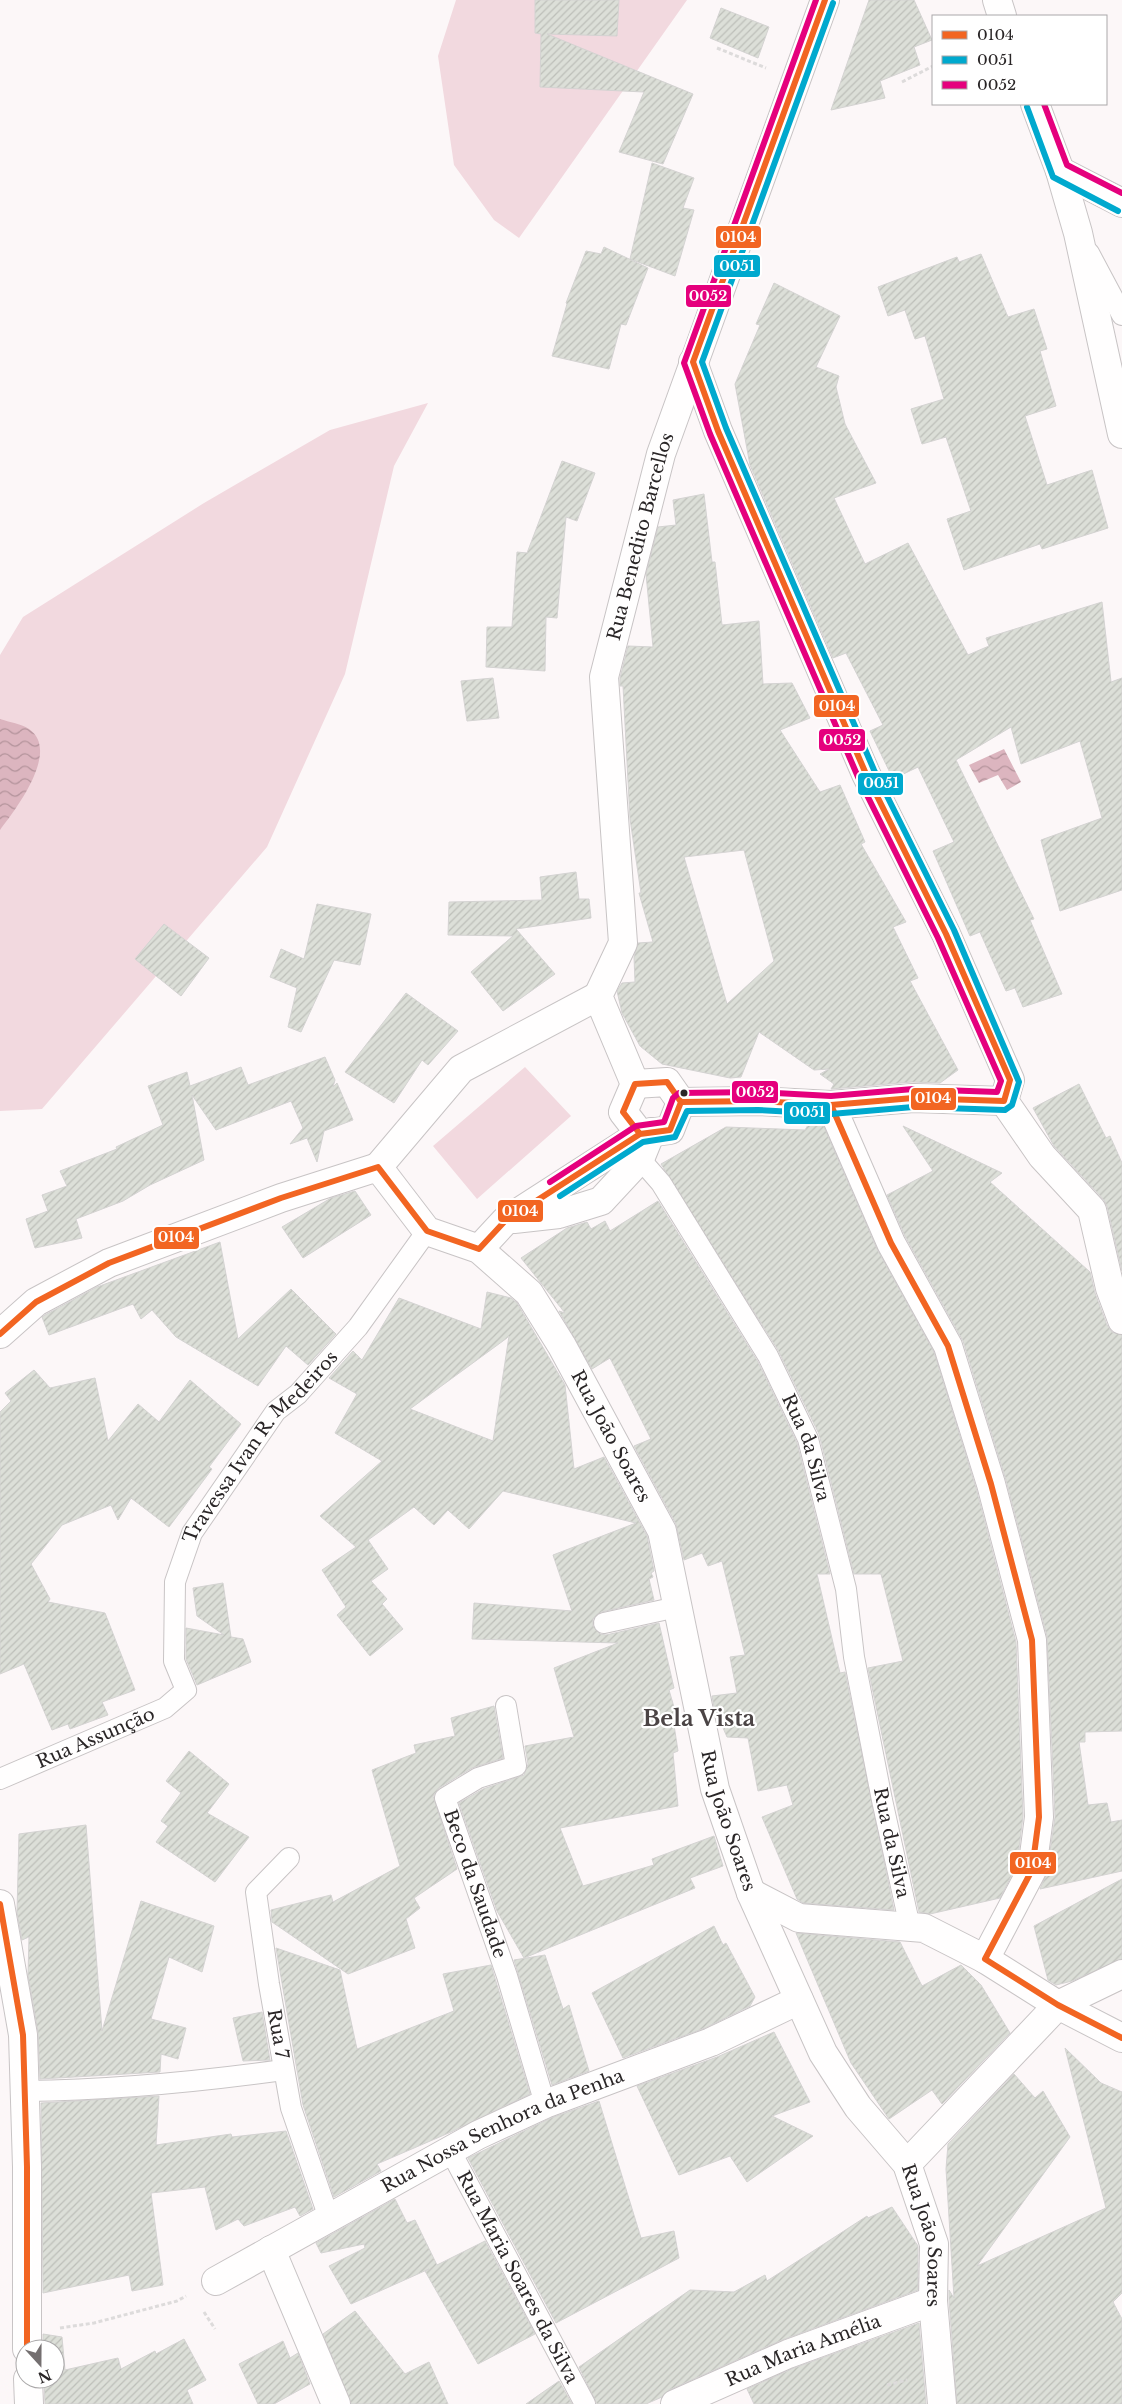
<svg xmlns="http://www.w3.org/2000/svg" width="1122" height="2404" font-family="'Libre Baskerville',serif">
<defs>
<pattern id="water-waves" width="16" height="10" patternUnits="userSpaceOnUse" patternTransform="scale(1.25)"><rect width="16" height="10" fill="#dcb5bf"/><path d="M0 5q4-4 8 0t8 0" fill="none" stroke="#b3939b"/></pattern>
<pattern id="building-hatch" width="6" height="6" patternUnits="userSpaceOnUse" patternTransform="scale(1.25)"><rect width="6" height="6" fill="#dcdfd8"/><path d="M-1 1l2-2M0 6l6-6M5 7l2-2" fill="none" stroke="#bdbfb9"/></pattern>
</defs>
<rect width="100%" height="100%" fill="#fcf7f8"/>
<path fill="#f2d9df" d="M 456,0 L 687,0 L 519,238 L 494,220 L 454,165 L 438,56 Z
M 428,403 L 394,466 L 345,674 L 267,847 L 42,1109 L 0,1111 L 0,655 L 23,617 L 204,503 L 330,430 Z
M 525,1067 L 571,1116 L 477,1199 L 433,1146 Z"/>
<path fill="url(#water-waves)" d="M 0,719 C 9,722 22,724 29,729 C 61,751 15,810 0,830 Z
M 1004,749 L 1021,782 L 1007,790 L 998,775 L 979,783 L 969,765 Z"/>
<path fill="url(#building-hatch)" stroke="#d4d3d2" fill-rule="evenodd" d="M 535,0 L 619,0 L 617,36 L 547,34 L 693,94 L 663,164 L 619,152 L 644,92 L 540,87 L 541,34 L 535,33 Z
M 869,0 L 914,0 L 932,40 L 914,47 L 920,65 L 880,81 L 885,98 L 831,110 Z
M 721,8 L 769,27 L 758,58 L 710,38 Z
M 652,163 L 694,178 L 683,208 L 694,210 L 675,276 L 630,259 Z
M 604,247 L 648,268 L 626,325 L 621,324 L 609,369 L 552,356 L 567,304 L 566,303 L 586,251 L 601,254 Z
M 981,254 L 1008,317 L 1034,309 L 1047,349 L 1040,351 L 1056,406 L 1025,416 L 1047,485 L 1092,470 L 1108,528 L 1042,549 L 1040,544 L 964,570 L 947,519 L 971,511 L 946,437 L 922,444 L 911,409 L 944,399 L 925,336 L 915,339 L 905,310 L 888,316 L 878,287 L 957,257 L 959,262 Z
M 774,283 L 840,316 L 816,367 L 839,376 L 836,387 L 845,424 L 876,483 L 834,498 L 865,564 L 908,543 L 968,655 L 989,646 L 986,638 L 1102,602 L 1111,682 L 1122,678 L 1122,890 L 1060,911 L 1041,840 L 1102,818 L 1080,741 L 1021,764 L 1011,727 L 956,760 L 1034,919 L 1030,920 L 1062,994 L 1023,1007 L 1015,988 L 1006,991 L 980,932 L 970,936 L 933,851 L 954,842 L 918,767 L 893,779 L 870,731 L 883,725 L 846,653 L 833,658 L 750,465 L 735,384 L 760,325 L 756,324 Z
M 562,461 L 595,473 L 577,521 L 566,517 L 557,618 L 546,617 L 545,671 L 486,667 L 487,627 L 512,627 L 517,552 L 527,553 Z
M 704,494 L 712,562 L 715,562 L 722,625 L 759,621 L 763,684 L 792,683 L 810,718 L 780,730 L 820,792 L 840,785 L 865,842 L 861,844 L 906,922 L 893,927 L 918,978 L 910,981 L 958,1070 L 940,1083 L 912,1082 L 831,1089 L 834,1084 L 820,1074 L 829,1069 L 814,1070 L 759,1032 L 741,1077 L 730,1078 L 662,1064 L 640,1046 L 622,1013 L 617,991 L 622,983 L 635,982 L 634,957 L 638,943 L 653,942 L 639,893 L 641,893 L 630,819 L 623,686 L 620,686 L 620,678 L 628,646 L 653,647 L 646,574 L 658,527 L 676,525 L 673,500 ZM 744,850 L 774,961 L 727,1004 L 684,857 Z
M 493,678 L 499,718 L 467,721 L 461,681 Z
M 576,872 L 579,899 L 589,899 L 591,918 L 516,929 L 555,974 L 503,1011 L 471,972 L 513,936 L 448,935 L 449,902 L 542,900 L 540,877 Z
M 317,904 L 371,914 L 360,965 L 334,960 L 301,1032 L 288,1027 L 297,988 L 270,977 L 281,949 L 304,959 Z
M 164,924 L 209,958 L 181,996 L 135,959 Z
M 406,993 L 458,1031 L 428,1065 L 422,1060 L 394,1103 L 345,1072 Z
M 325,1057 L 335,1080 L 333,1087 L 337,1083 L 353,1120 L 324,1131 L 317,1162 L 307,1138 L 290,1144 L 303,1128 L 291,1101 L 216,1130 L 192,1095 L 204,1160 L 150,1185 L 123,1201 L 76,1219 L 82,1238 L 35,1248 L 26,1219 L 48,1211 L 42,1195 L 67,1186 L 60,1171 L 117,1149 L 116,1147 L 163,1125 L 148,1086 L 187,1072 L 190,1086 L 241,1067 L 248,1085 Z
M 1079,1084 L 1106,1138 L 1110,1136 L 1122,1163 L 1122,1271 L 1107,1206 L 1104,1200 L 1054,1146 L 1033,1108 Z
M 811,1120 L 821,1120 L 877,1249 L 934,1352 L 976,1488 L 1016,1642 L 1023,1816 L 1017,1865 L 1000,1898 L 930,1914 L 919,1912 L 868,1668 L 903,1661 L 881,1574 L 854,1574 L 819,1434 L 778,1350 L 661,1164 L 726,1127 L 805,1130 Z
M 903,1126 L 1002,1173 L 990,1182 L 1090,1272 L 1095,1293 L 1107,1325 L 1112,1332 L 1122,1335 L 1122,1731 L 1085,1732 L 1085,1742 L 1079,1742 L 1088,1805 L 1107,1803 L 1111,1822 L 1122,1820 L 1122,1871 L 1040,1889 L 1047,1872 L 1055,1817 L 1047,1636 L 1006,1480 L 963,1341 L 905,1236 L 887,1195 L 933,1171 Z
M 355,1191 L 371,1215 L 303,1258 L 282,1227 L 331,1198 Z
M 658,1201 L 758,1362 L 797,1443 L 830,1574 L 817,1574 L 840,1673 L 845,1672 L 894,1910 L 803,1903 L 797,1899 L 762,1817 L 793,1805 L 787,1785 L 758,1791 L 748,1738 L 727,1737 L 714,1707 L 712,1696 L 737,1693 L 730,1657 L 745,1655 L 722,1561 L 708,1566 L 702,1553 L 684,1560 L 676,1524 L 634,1446 L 651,1439 L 610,1358 L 592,1369 L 559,1311 L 565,1313 L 521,1258 L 567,1228 L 587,1222 L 591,1229 L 605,1221 L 610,1231 Z
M 220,1242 L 238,1339 L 291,1289 L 336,1334 L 308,1365 L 286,1346 L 258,1386 L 176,1337 L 152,1310 L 141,1319 L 133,1304 L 49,1335 L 42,1317 L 45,1315 L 97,1287 Z
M 487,1292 L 511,1298 L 517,1303 L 565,1385 L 574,1469 L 604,1457 L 647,1536 L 654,1571 L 651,1573 L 653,1577 L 649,1579 L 654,1600 L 601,1612 L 593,1619 L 593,1626 L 600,1634 L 606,1635 L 659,1623 L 674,1688 L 669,1690 L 679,1724 L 674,1725 L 678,1751 L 673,1753 L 678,1806 L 560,1828 L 583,1886 L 654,1865 L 652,1859 L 714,1836 L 723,1866 L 690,1878 L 695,1888 L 524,1958 L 497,1911 L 459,1803 L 483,1789 L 524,1775 L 528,1764 L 525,1746 L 574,1737 L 554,1668 L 618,1643 L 472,1639 L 474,1603 L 572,1611 L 553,1555 L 636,1523 L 503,1491 L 469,1529 L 448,1510 L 434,1525 L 414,1507 L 368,1540 L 388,1569 L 371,1581 L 387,1599 L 382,1604 L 403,1629 L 370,1656 L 337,1615 L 346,1607 L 322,1570 L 356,1547 L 320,1516 L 382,1461 L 335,1433 L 357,1394 L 329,1378 L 353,1351 L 362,1360 L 399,1298 L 481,1329 ZM 509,1336 L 493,1441 L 410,1409 L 507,1338 Z
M 34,1370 L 50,1388 L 95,1378 L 108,1441 L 138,1404 L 159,1422 L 190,1380 L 241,1424 L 209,1467 L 212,1469 L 169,1527 L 131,1498 L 118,1520 L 111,1505 L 62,1525 L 31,1564 L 50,1599 L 48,1602 L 105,1613 L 135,1690 L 102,1702 L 108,1715 L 70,1729 L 68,1724 L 52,1730 L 24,1664 L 0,1674 L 0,1412 L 11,1401 L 5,1393 Z
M 223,1583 L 231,1637 L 243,1639 L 251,1662 L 197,1685 L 186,1659 L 186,1628 L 224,1635 L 197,1616 L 193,1588 Z
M 494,1706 L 503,1758 L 472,1768 L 439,1788 L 433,1796 L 457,1869 L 414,1898 L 420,1908 L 406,1919 L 415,1948 L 348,1974 L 272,1922 L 271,1910 L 331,1895 L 333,1902 L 400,1866 L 372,1770 L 416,1753 L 414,1745 L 455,1736 L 451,1718 Z
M 189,1751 L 229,1784 L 207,1813 L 249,1837 L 215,1882 L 156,1842 L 168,1826 L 161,1821 L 181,1793 L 166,1781 Z
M 86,1825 L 102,2031 L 141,1901 L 214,1926 L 202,1972 L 169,1957 L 151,2019 L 186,2028 L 178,2059 L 161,2054 L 160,2072 L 40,2079 L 38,2032 L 28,1975 L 29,1937 L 22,1940 L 17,1912 L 19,1834 Z
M 1122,1879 L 1122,1959 L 1072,1981 L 1056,1985 L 1048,1980 L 1034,1926 Z
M 714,1926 L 723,1945 L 726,1943 L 755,1997 L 750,2006 L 705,2028 L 623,2058 L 592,1993 Z
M 796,1933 L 900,1942 L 922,1986 L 961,1965 L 981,1985 L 1010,2033 L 942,2104 L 932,2090 L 889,2119 L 851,2063 Z
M 276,1948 L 340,1970 L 357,2049 L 454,2011 L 443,1974 L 491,1965 L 530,2094 L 451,2132 L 377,2164 L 381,2171 L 334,2197 L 303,2105 Z
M 545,1955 L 563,2009 L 569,2005 L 589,2071 L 552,2085 L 514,1960 Z
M 262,2012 L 270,2060 L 243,2061 L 233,2018 Z
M 774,2032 L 810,2102 L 772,2116 L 813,2136 L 747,2182 L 730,2156 L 679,2175 L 637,2086 L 717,2057 Z
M 1065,2048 L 1101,2083 L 1122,2092 L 1122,2293 L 1113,2302 L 1122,2319 L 1122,2404 L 957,2404 L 949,2300 L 949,2290 L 954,2298 L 946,2169 L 948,2144 L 1014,2074 L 1035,2098 L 1043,2091 L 1070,2137 L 977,2266 L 1106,2208 Z
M 159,2096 L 156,2145 L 231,2134 L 232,2137 L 286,2131 L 313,2209 L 300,2216 L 295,2207 L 244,2226 L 238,2219 L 216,2230 L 205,2187 L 151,2193 L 163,2285 L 132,2291 L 129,2275 L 43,2293 L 41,2103 Z
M 599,2101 L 641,2238 L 674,2231 L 679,2258 L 556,2323 L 468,2158 L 551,2118 Z
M 395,2199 L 407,2223 L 415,2220 L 437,2265 L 485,2241 L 535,2334 L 478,2364 L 425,2271 L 429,2269 L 351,2304 L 329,2266 L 365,2248 L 364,2244 L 321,2253 L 316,2243 Z
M 892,2207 L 918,2246 L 918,2290 L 782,2340 L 669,2390 L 662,2397 L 646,2404 L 597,2404 L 579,2367 L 690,2290 L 734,2292 L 765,2275 L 767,2281 L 867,2216 L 868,2218 Z
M 355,2311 L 405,2374 L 429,2362 L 448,2404 L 351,2404 L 323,2334 Z
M 919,2323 L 926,2404 L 754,2404 L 747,2389 L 794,2368 Z
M 43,2334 L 62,2337 L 65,2370 L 118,2358 L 121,2369 L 155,2351 L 156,2354 L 184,2339 L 206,2380 L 187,2390 L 193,2404 L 45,2404 L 44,2379 L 55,2379 L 55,2349 L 43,2349 Z
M 283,2341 L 290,2358 L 298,2353 L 310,2384 L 274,2404 L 258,2404 L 239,2364 Z
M 559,2381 L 572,2404 L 526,2404 Z"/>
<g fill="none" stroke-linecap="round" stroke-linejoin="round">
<g stroke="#c8c4c5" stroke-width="22">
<g id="lane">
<path d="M 1089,253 L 1122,315"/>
<path id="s1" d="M 640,1159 L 661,1183 L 768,1356 L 808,1439 L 846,1589 L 854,1657 L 882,1800 L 910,1927"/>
<path d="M 604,1623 L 677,1607"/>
<path id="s2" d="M 506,1706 L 516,1766 L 478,1778 L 445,1798 L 507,1976 L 545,2104"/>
<path id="s3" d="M 0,1779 L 165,1708 L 186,1690 L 174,1661 L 175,1582 L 192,1533 L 276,1411 L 298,1394 L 358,1327 L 427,1231"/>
<path id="s4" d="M 289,1858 L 256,1892 L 269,1984 L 291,2108 L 329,2218"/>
<path d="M 25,2091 C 112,2090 196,2082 283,2070"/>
<path id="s5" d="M 450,2150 L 585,2404"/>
</g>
</g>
<g stroke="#c8c4c5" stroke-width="30">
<g id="street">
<path d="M 997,0 L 1002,16"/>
<path d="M 1035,104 L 1060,171 L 1078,233 L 1122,434"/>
<path d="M 1060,171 L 1122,203"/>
<path d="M 693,362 L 718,431 L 866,774 L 946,934 L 1010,1080 L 1004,1101 L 1042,1156 L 1092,1210 L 1110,1288 L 1122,1320"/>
<path id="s6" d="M 635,1084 L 598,996 L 623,943 L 604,677 L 661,454 L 825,0"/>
<path d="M 635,1084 L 623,1112 L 640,1134"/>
<path d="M 635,1084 L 667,1082 L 681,1102"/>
<path d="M 681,1102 L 758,1101 L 831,1105 L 913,1098 L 1004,1101"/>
<path d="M 831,1105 L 891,1243 L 948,1346 L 991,1484 L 1032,1640 L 1039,1817 L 1032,1870 L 985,1959"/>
<path d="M 378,1167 L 461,1069 L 598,996"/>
<path d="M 514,1219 L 559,1214 L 601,1201 L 640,1159 L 651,1132"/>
<path d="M 479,1249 L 505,1221 L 640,1134 L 670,1130 L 681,1102"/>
<path id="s7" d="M 0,1334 L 36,1302 L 109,1263 L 281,1198 L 378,1167 L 427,1231 L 479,1249 L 529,1293 L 562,1346 L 662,1531 L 715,1789 L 751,1893 L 823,2053 L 858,2107 L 907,2164 L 934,2244 L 933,2301 L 942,2404"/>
<path d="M 751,1893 L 799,1918 L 924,1928 L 985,1959 L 1058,2005 L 1122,2038"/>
<path d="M 0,1904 L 23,2035 L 27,2167 L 27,2349"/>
<path d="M 907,2164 L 1058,2005 L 1122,1974"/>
<path d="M 271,2250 L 336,2404"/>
<path id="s8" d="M 216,2281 L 478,2135 L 545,2104 L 711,2042 L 799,2000"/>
<path d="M 28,2379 L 29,2404"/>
<path id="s9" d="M 675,2404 L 788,2354 L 933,2301"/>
</g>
</g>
<path stroke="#dddbdb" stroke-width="3" stroke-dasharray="4 2.5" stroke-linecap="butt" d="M 717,48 L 766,68
M 902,82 L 933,66
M 204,2312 L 215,2329
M 60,2328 L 94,2323 L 177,2301 L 186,2296
M 887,2385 L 907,2380"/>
<use href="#lane" stroke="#fffefe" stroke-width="20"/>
<use href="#street" stroke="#fffefe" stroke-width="28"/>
<g stroke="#fff" stroke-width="10">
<path id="bus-1" d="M 681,1102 L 758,1101 L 831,1105 L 913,1098 L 1004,1101 L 1010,1080 L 946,934 L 866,774 L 718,431 L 693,362 L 825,0
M 831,1105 L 891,1243 L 948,1346 L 991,1484 L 1032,1640 L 1039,1817 L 1032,1870 L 985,1959 L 1058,2005 L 1122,2038
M 640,1134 L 623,1112 L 635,1084 L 667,1082 L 681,1102
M 0,1334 L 36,1302 L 109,1263 L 281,1198 L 378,1167 L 427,1231 L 479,1249 L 505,1221 L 640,1134 L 670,1130 L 681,1102
M 0,1904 L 23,2035 L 27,2167 L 27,2349"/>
</g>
<g stroke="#fff" stroke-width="10">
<path id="bus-2" d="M 1027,107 L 1053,177 L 1118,211
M 560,1196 L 643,1142 L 675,1137 L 687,1111 L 758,1110 L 831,1114 L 913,1107 L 1005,1110 L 1012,1105 L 1019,1082 L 954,930 L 874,770 L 726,428 L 702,362 L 833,3"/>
</g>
<g stroke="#fff" stroke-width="10">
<path id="bus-3" d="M 1044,104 L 1067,165 L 1122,193
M 550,1182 L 636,1126 L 664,1122 L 673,1098 L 679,1093 L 758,1092 L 831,1096 L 913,1089 L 997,1092 L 1001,1081 L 938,938 L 858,777 L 710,434 L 684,363 L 816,0"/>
</g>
<use href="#bus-1" stroke="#f26522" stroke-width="6"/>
<use href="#bus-2" stroke="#00a9ce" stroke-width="6"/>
<use href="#bus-3" stroke="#e5007d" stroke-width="6"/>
</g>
<circle fill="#2a2627" stroke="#fff" stroke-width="2" cx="684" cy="1093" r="4.5"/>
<g text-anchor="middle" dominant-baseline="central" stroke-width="4.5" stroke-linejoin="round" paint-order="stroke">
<g font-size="18" fill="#2a2627" stroke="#fff">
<text stroke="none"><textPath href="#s6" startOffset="566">Rua Benedito Barcellos</textPath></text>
<text stroke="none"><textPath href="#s7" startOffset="784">Rua João Soares</textPath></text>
<text stroke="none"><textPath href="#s3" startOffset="480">Travessa Ivan R. Medeiros</textPath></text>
<text stroke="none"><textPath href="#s1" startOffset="335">Rua da Silva</textPath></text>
<text stroke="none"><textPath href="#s3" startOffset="104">Rua Assunção</textPath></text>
<text stroke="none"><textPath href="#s7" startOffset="1189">Rua João Soares</textPath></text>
<text stroke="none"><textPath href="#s1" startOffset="740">Rua da Silva</textPath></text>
<text stroke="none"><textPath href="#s2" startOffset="230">Beco da Saudade</textPath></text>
<text stroke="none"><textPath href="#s4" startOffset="191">Rua 7</textPath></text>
<text stroke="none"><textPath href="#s8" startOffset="324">Rua Nossa Senhora da Penha</textPath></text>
<text stroke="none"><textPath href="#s7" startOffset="1654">Rua João Soares</textPath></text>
<text stroke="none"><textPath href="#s5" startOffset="144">Rua Maria Soares da Silva</textPath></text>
<text stroke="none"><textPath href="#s9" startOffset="139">Rua Maria Amélia</textPath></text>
</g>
<g font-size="22" font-weight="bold" fill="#4b4445" stroke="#fff">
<text x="699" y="1718">Bela Vista</text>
</g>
</g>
<g stroke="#fff" stroke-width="2">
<rect x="715" y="225" width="47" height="24" rx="5" fill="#f26522"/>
<rect x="713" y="254" width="48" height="24" rx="5" fill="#00a9ce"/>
<rect x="685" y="284" width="47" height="24" rx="5" fill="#e5007d"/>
<rect x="813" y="694" width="47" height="24" rx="5" fill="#f26522"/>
<rect x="818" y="728" width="48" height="24" rx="5" fill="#e5007d"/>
<rect x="857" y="772" width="47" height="24" rx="5" fill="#00a9ce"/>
<rect x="731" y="1080" width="48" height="24" rx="5" fill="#e5007d"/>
<rect x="910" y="1087" width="47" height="24" rx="5" fill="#f26522"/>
<rect x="783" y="1101" width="48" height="24" rx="5" fill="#00a9ce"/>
<rect x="497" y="1199" width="47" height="24" rx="5" fill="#f26522"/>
<rect x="153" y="1226" width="47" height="24" rx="5" fill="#f26522"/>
<rect x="1009" y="1851" width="48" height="24" rx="5" fill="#f26522"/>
</g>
<g font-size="14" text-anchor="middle" font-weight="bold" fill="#fff">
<text x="738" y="242">0104</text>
<text x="737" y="271">0051</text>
<text x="708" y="301">0052</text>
<text x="837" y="711">0104</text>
<text x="842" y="745">0052</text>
<text x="881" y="788">0051</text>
<text x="755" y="1097">0052</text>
<text x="933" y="1103">0104</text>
<text x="807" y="1117">0051</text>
<text x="520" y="1216">0104</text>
<text x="176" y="1242">0104</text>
<text x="1033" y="1868">0104</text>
</g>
<rect x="932" y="15" width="175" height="90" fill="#ffffff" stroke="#aaa8a9"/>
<rect x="942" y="31" width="25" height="8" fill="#f26522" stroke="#aaa8a9"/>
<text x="977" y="40" font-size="15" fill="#2a2627">0104</text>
<rect x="942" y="56" width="25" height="8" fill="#00a9ce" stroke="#aaa8a9"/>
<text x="977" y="65" font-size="15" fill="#2a2627">0051</text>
<rect x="942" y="81" width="25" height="8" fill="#e5007d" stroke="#aaa8a9"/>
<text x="977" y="90" font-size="15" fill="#2a2627">0052</text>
<g transform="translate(40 2364) rotate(159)"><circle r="24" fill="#ffffff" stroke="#aaa8a9"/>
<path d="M0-4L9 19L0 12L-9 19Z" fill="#746f70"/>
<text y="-8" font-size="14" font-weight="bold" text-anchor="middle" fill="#2a2627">N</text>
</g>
</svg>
